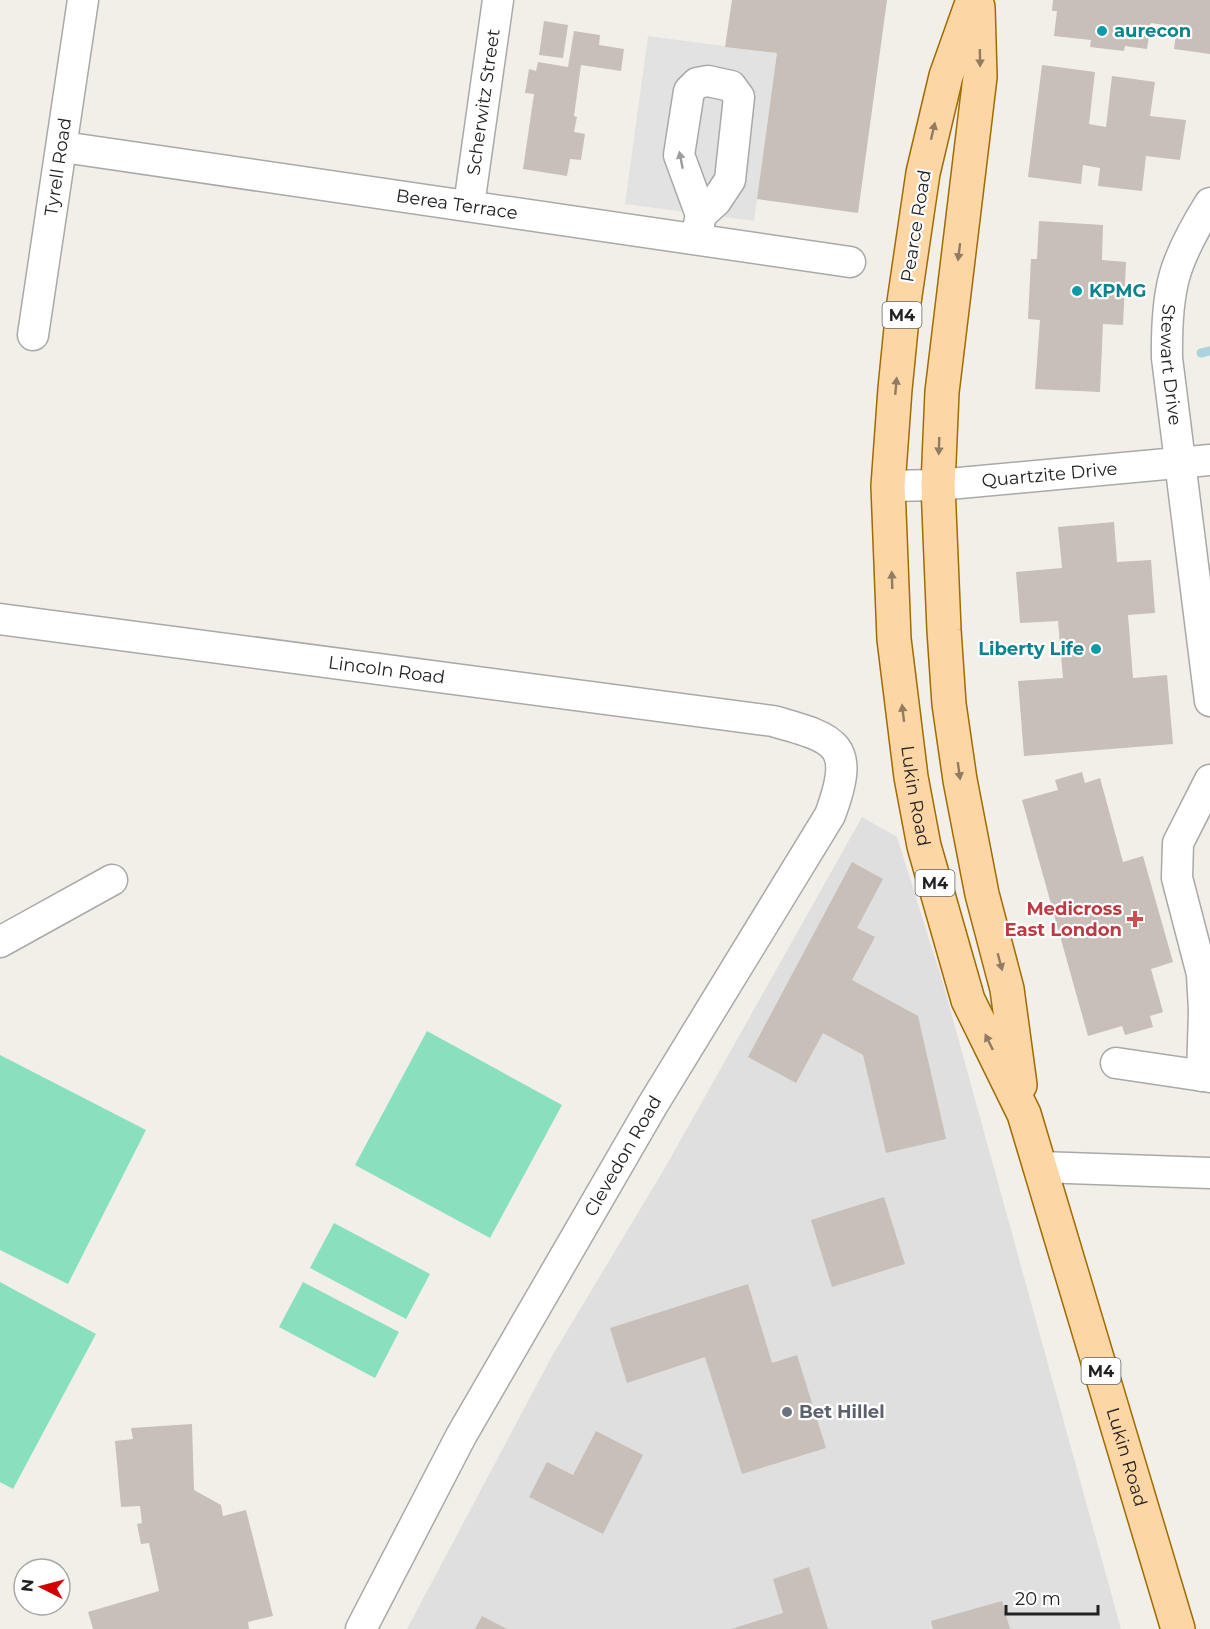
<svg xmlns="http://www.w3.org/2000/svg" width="1210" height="1629" font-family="Montserrat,sans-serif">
<rect width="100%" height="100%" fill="#f2efe9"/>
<path fill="#e0dfdf" d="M 862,817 L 897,837 L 943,983 L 1121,1629 L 407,1629 L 552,1356 L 666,1166 Z"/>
<path fill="#88e0be" d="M 427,1031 L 562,1105 L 490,1238 L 355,1165 Z
M 0,1055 L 146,1130 L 68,1284 L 0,1250 Z
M 334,1223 L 430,1274 L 406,1319 L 310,1268 Z
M 0,1282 L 96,1334 L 13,1489 L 0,1482 Z
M 303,1282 L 399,1332 L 375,1378 L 279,1327 Z"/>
<path fill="#e2e2e2" d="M 648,36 L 777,53 L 754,221 L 625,204 Z"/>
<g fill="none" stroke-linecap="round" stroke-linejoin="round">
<path stroke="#aad3df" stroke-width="9" d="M 1201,353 L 1210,351"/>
</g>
<path fill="#c7bfb8" d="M 732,0 L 887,0 L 858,213 L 757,199 L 777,53 L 725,47 Z
M 1053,0 L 1210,0 L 1210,54 L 1174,49 L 1177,27 L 1151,23 L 1147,49 L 1125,46 L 1124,51 L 1090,47 L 1091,40 L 1054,36 L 1057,11 L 1052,11 Z
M 544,21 L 568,25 L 563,58 L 539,55 Z
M 574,31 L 600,35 L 599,45 L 624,49 L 621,71 L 581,65 L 574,116 L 577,117 L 574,132 L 585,134 L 581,160 L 570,159 L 567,176 L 523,169 L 534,94 L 525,93 L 529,69 L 536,71 L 538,62 L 568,67 Z
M 1042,65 L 1095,72 L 1089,124 L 1106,127 L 1112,76 L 1155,82 L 1150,116 L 1186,120 L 1180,160 L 1146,156 L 1142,191 L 1098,186 L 1100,168 L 1083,165 L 1081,184 L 1028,177 Z
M 1039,221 L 1103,225 L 1102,260 L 1126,262 L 1123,325 L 1103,324 L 1100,392 L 1035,389 L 1040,320 L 1028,319 L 1031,259 L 1037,259 Z
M 1114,522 L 1117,562 L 1151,560 L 1155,613 L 1128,615 L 1133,678 L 1167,675 L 1173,744 L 1024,756 L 1018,681 L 1063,678 L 1058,621 L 1020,623 L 1016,572 L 1062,568 L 1058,527 Z
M 1082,772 L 1085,783 L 1100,778 L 1123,862 L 1143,856 L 1173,962 L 1151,969 L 1163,1012 L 1150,1016 L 1153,1027 L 1125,1035 L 1122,1026 L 1088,1036 L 1022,800 L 1058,790 L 1055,780 Z
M 852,862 L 883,879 L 857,928 L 875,937 L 852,980 L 918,1016 L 946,1139 L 886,1153 L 863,1055 L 823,1033 L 796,1083 L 748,1057 Z
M 884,1197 L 905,1264 L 832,1287 L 811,1220 Z
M 748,1284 L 772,1363 L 797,1355 L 826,1448 L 742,1474 L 705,1357 L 627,1383 L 610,1328 Z
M 192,1424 L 194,1490 L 221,1505 L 223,1516 L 246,1510 L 273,1616 L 248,1622 L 249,1629 L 93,1629 L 88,1612 L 159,1591 L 149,1543 L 141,1544 L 137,1524 L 142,1523 L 140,1506 L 121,1507 L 115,1441 L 133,1439 L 131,1428 Z
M 596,1431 L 643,1455 L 603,1534 L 529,1497 L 547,1462 L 573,1475 Z
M 809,1567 L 828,1629 L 731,1629 L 783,1613 L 773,1579 Z
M 1002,1601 L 1010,1629 L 933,1629 L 931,1621 Z
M 482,1616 L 507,1629 L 475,1629 Z"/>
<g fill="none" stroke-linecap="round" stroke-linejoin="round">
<g stroke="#a9a9a9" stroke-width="33">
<g id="minor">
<path id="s1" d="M 63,147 L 850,262"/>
<path id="s2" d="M 1210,203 C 1173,262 1166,289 1167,358 L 1210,701"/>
<path id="s3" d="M 469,205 L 498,0"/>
<path d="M 696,238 L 701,215 L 679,155 L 689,91 L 697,83 L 708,81 L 731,86 L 739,97 L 730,180 L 716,201 L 701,215"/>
<path id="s4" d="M 33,335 L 83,0"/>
<path id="s5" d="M 888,486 L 938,485 L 1210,460"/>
<path id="s6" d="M 0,619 L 773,721 C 838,739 856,745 830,815 L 652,1106 L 461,1436 L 361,1629"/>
<path d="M 0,942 L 112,880"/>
<path d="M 1116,1063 L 1210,1077"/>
<path d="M 1202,1076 L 1204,1011 L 1202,974 L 1177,878 L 1178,843 L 1210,780"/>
<path d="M 1040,1167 L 1210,1173"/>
</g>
</g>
<g stroke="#a06b00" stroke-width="36">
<g id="major">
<path id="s7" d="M 973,0 L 946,76 L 923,173 L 903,309 L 895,389 L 888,486 L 894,639 L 911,777 L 924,846 L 968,1000 L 1024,1114 L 1178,1629"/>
<path d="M 978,7 L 980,77 L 942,392 L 938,485 L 944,630 L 949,704 L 960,780 L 982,894 L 1007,989 L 1020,1085"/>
</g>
</g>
<use href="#minor" stroke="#fff" stroke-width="30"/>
<use href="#major" stroke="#fcd6a4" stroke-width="33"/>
</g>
<defs><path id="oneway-solid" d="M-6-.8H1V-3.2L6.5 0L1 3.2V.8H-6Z" transform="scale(1.5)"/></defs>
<g fill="#8f7c63">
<use href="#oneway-solid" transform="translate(980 58) rotate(89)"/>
<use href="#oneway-solid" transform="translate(933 131) rotate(-77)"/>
<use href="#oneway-solid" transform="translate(959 252) rotate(97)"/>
<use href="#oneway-solid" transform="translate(896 386) rotate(-85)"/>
<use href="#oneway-solid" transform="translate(939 446) rotate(92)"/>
<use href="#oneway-solid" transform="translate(892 580) rotate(-92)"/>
<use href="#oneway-solid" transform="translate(903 713) rotate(-97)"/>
<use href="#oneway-solid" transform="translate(959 771) rotate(82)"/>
<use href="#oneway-solid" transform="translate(1000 962) rotate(75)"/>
<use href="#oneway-solid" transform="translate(989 1042) rotate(-116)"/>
</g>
<use fill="#9c9c9c" href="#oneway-solid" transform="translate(681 160) rotate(-101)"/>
<g fill="#0f9aa8" stroke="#fff" stroke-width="2">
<circle cx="1102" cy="31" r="6"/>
<circle cx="1077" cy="291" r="6"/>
<circle cx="1096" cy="649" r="6"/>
</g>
<path fill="#e0444e" stroke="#fff" stroke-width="2" d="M1132 910h6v6h6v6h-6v6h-6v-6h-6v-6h6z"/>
<circle fill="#6b7280" stroke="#fff" stroke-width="2" cx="787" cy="1412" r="6"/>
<g text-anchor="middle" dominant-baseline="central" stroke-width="4.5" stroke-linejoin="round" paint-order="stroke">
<g fill="#fff" stroke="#646464" stroke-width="1.5">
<rect x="882.5" y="302" width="39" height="26" rx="4.5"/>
<rect x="915.5" y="870" width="39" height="26" rx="4.5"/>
<rect x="1081.5" y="1358" width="39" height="26" rx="4.5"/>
</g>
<g font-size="16" font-weight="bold" fill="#222">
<text x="902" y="315">M4</text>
<text x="935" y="883">M4</text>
<text x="1101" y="1371">M4</text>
</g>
<g font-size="18" font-weight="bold" fill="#0d838f" stroke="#fff" text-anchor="start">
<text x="1114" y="31">aurecon</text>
<text x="1089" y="291">KPMG</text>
<text x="1084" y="649" text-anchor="end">Liberty Life</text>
</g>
<g font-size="18" fill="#222" stroke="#fff">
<text stroke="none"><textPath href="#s3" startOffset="104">Scherwitz Street</textPath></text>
<text stroke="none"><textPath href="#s4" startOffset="170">Tyrell Road</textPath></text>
<text stroke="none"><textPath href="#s1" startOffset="398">Berea Terrace</textPath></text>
<text transform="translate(916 226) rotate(-81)">Pearce Road</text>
<text stroke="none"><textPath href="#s2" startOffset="171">Stewart Drive</textPath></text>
<text stroke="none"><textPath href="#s5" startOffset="162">Quartzite Drive</textPath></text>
<text stroke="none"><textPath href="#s6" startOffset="390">Lincoln Road</textPath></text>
<text stroke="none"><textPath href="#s7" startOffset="807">Lukin Road</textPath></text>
<text transform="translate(623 1156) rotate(-60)">Clevedon Road</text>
<text stroke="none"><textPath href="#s7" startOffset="1503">Lukin Road</textPath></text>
</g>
<g font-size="18" font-weight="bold" fill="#be3a42" stroke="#fff" text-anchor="end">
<text x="1122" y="909">Medicross<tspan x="1122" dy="21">East London</tspan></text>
</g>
<g font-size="18" font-weight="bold" fill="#5b616d" stroke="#fff" text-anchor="start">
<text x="799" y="1412">Bet Hillel</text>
</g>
</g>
<g transform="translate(42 1587) rotate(276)"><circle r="28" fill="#ffffff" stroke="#a7a7a7" stroke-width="1.5"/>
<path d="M0-4.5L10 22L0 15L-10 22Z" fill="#d40000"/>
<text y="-9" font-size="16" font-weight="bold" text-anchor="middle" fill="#222222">N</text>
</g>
<path d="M1006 1605v9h92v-9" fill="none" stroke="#222222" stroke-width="3"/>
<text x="1015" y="1605" font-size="18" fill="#222222" stroke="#ffffff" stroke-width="4.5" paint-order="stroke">20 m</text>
</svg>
